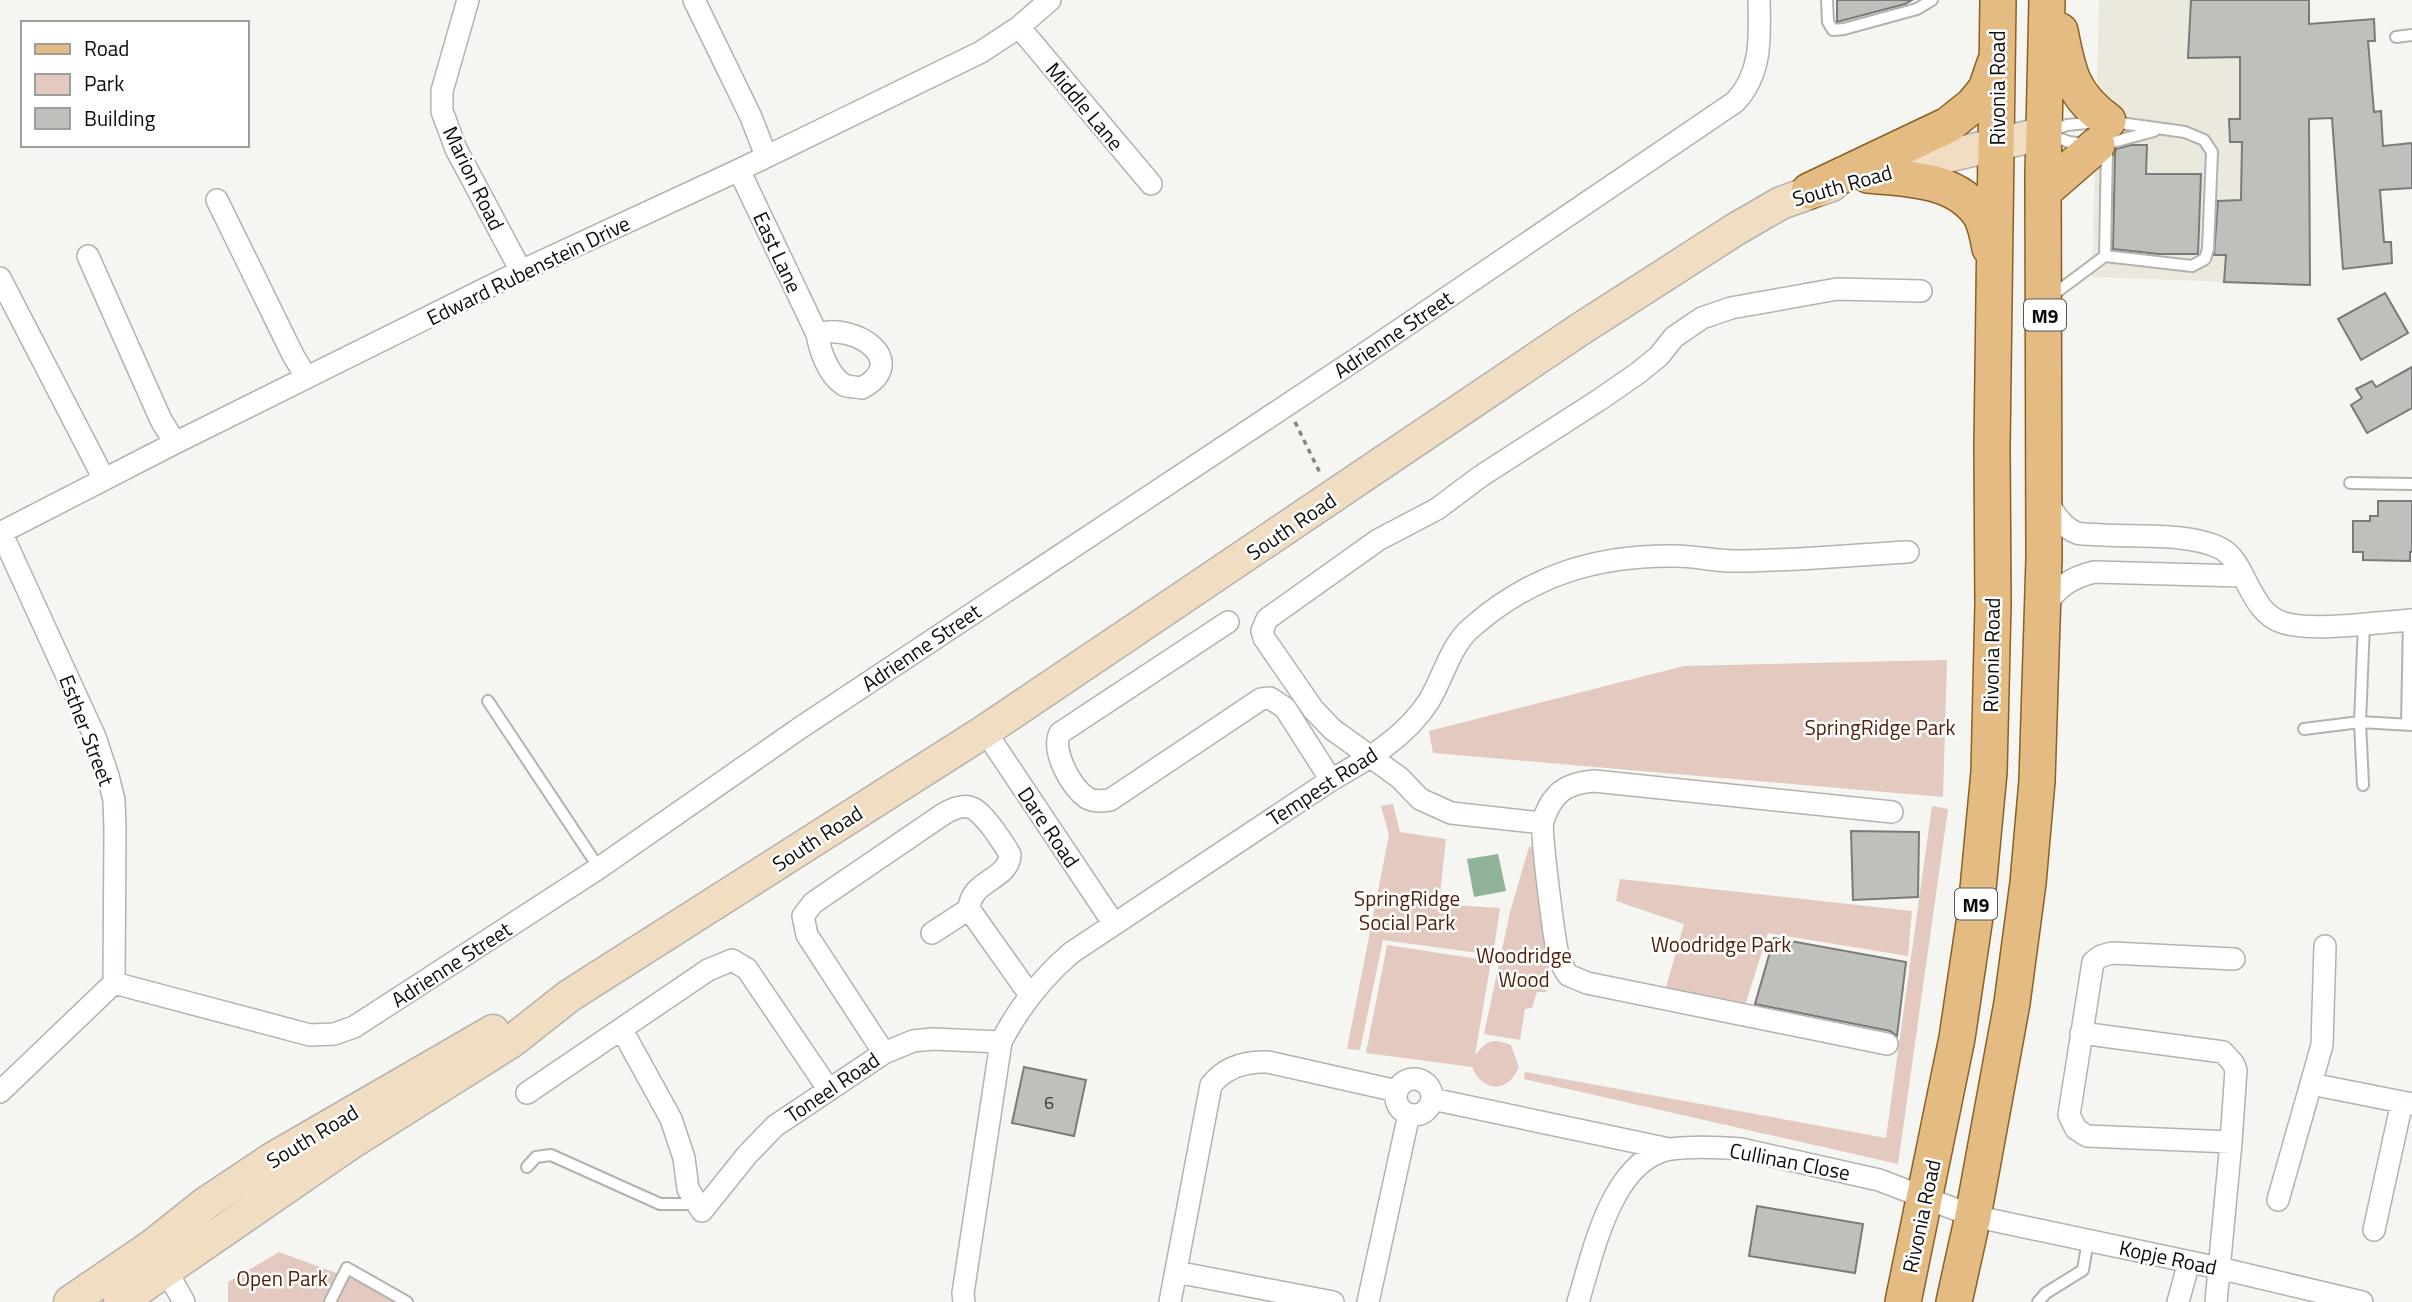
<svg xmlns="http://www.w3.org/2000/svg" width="2412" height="1302" font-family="'Titillium Web',sans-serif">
<rect width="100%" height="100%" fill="#f5f5f1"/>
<path fill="#ebe9de" d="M 2099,0 L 2309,0 L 2310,285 L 2092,277 Z"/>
<path fill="#e3c9bf" d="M 1947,660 L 1943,797 L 1433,753 L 1429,731 L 1684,666 Z
M 1393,804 L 1400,832 L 1446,839 L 1439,904 L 1500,908 L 1493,955 L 1383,940 L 1360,1050 L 1347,1049 L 1389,835 L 1381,806 Z
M 1932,806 L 1948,809 L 1898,1164 L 1524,1079 L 1525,1072 L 1886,1138 Z
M 1529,847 L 1537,847 L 1549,966 L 1546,992 L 1537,992 L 1532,1008 L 1525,1009 L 1520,1040 L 1484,1034 L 1510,912 Z
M 1620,879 L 1912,911 L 1908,956 L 1768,933 L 1745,1005 L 1665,991 L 1684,924 L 1616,901 Z
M 1387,945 L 1491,961 L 1475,1055 C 1488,1041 1490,1037 1511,1045 L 1519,1067 C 1508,1093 1483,1093 1472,1067 L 1366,1053 Z
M 279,1252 L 415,1302 L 228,1302 L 228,1282 Z"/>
<path fill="#90b39a" d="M 1498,854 L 1506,891 L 1474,897 L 1467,859 Z"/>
<path fill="#bec0bc" stroke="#7a7b78" stroke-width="2" d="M 1837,0 L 1912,0 L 1905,4 L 1837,22 Z
M 2191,0 L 2309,0 L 2309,24 L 2374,19 L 2375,41 L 2368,41 L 2374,112 L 2381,111 L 2383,146 L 2412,143 L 2412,188 L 2380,190 L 2384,242 L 2391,242 L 2392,263 L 2343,269 L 2332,118 L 2309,119 L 2310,285 L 2224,282 L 2226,255 L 2214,255 L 2218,201 L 2241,200 L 2242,142 L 2230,142 L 2229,119 L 2240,119 L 2240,57 L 2188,58 Z
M 2131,145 L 2147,145 L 2146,174 L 2201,174 L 2198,254 L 2159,254 L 2113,249 L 2115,154 L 2116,149 Z
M 2385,293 L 2408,333 L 2361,360 L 2338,319 Z
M 2412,367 L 2412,408 L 2367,433 L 2351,405 L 2362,398 L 2356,389 L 2372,381 L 2376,387 Z
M 2378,501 L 2412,501 L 2412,552 L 2410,552 L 2410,561 L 2363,560 L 2363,552 L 2353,552 L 2353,521 L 2370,521 L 2370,516 L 2378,516 Z
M 1851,831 L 1919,832 L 1918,897 L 1853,900 Z
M 1774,938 L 1906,962 L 1897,1036 L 1890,1031 L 1755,1004 Z
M 1024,1067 L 1086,1080 L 1074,1136 L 1012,1123 Z
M 1757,1206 L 1863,1224 L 1855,1273 L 1749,1256 Z"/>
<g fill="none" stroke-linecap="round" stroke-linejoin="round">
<g stroke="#b3b2af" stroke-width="14">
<path id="lane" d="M 1827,0 L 1828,22 L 1833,30 L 1844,29 L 1917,9 L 1932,0
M 2396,37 L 2412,35
M 2048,132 L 2067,125 L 2097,122
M 2048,134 L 2069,142 L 2086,144
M 2102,145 L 2154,131
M 2105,256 L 2107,147
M 2050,297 L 2105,256 L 2192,266 L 2205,259 L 2208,249 L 2212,152 L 2204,140 L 2185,132 L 2113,122
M 2350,483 L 2412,484
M 488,701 L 599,868
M 2407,724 L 2409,620
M 2304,729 L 2360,722 L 2412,725
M 2363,785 L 2360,722 L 2364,624
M 527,1167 L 536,1157 L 551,1155 L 660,1204 L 697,1204
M 330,1302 L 347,1268 L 407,1302
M 2038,1302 L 2046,1293 L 2083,1270 L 2088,1240"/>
</g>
<g stroke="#b3b2af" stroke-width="24">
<path id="street" d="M 468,0 L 442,91 L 442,111 L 456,149 L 521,271
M 694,0 L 751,117 L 766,156
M 1019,27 L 1151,184
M 739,170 L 817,334 C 820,351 828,375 844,385 C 848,387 857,387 862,388 C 911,361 855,322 817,334
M 217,200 L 293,355 L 306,377
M 88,256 L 161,420 L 175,443
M 0,278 L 104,479
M 2045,498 C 2053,511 2062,528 2077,533 C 2085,535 2096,534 2104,535 C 2138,537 2189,533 2220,548 C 2247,561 2248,613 2284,623 C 2316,632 2378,622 2412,620
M 1,532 L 95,737 L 108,776 L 114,800 L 115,830 L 114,983
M 0,533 L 175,443 L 521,271 L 739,170 L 981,52 L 1019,27 L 1050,0
M 2044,607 C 2058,587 2070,578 2094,572 L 2242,576
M 1228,622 L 1060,733 C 1051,751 1071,787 1087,798 C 1094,802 1102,801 1110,800 L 1261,699 L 1270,698 L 1285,708 L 1331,780
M 985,731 L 1114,924
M 1542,823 L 1451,813 L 1420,799 L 1400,778 L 1332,729 L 1313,709 L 1264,638 L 1262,631 L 1267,619 L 1378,540 L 1437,509 L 1481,476 L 1599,400 L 1638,373 L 1659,356 L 1674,337 L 1702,318 L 1731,308 L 1837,289 L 1921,291
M 932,933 L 969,909
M 114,983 L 310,1035 L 334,1034 L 354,1027 L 599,868 L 800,728 L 1364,354 L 1735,102 C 1762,74 1760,37 1759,0
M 622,1030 L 671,1119 L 684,1158 L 688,1189 L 702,1211 L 747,1155 L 775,1126 L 884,1053 L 913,1041 L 932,1039 L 1001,1042
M 2081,1033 L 2223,1052 L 2233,1063 L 2236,1070 L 2231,1142 L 2216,1302
M 1887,1044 L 1587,983 L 1568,975 C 1563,968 1559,959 1557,950 C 1554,935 1540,831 1543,821 C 1552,793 1566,783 1594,781 L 1892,812
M 884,1053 L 807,935 L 803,916 L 813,903 L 942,815 C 969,798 977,808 994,830 C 999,838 1006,846 1010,855 C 1008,881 971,879 969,909 L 1030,995
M1396 1097a18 18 0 1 1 36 0a18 18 0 1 1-36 0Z
M 2311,1084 L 2412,1104
M 0,1092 L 114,983
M 527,1093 L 708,970 L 732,960 L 747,969 L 829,1090
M 1432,1099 L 1669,1149
M 2231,1142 L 2087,1136 L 2076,1129 L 2069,1115 L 2093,962 L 2101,956 L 2112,953 L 2234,959
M 2278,1200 L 2322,1045 L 2325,946
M 2374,1230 L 2402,1102
M 160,1259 L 184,1302
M 1176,1272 L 1333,1302
M 964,1302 L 963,1293 L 1001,1042 C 1019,1007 1041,979 1071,953 L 1331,780 C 1367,760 1406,737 1429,701 C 1443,678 1450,646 1471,628 C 1531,575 1597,555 1675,556 C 1695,556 1714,561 1734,561 C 1792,561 1850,555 1908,552
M 1170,1302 L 1211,1085 C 1225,1067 1245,1061 1268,1062 L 1397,1091
M 1368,1302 L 1409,1114
M 1578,1302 C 1593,1254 1611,1159 1671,1149 C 1693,1146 1718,1147 1741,1149 L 1879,1180 L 1973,1216 L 2219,1268 L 2362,1302
M 2178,1302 L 2189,1262"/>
</g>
<g stroke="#b3b2af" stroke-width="35">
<path id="secondary" d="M 1879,172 L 2045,133
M 70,1302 L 152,1246 L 206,1203 L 272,1159 L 493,1031
M 120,1302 L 349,1144 L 512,1041 L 569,996 L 985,731 L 1579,330 L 1736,229 L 1781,203 L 1832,185"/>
</g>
<g stroke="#8c6024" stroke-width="38">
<path id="primary" d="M 2060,31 C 2068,72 2072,95 2108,121
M 1868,175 C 1907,179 1957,178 1981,216 C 1986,226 1988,237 1990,248
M 1809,191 L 1948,125 L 1973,105 L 1986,89 L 1995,63
M 2043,192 L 2097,145
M 1903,1302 L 1957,1038 L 1976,910 L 1989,772 L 1993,604 L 1992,448 L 1998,0
M 1954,1302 L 1973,1216 L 2012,1003 L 2028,883 L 2037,781 L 2044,559 L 2043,175 L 2047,0"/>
</g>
<path stroke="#858582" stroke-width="3.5" stroke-dasharray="5 5" stroke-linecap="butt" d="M 1295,422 L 1321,475"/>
<use href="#lane" stroke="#fff" stroke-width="10"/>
<use href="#street" stroke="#fff" stroke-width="21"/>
<use href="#secondary" stroke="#f1ddc1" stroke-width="32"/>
<use href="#primary" stroke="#e3bb83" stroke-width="35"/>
</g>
<g text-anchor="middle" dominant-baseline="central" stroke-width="5" stroke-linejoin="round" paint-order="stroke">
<g font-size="18" fill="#393a37">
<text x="1049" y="1102">6</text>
</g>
<g fill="#fff" stroke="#565654" stroke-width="2">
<rect x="2024" y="299.5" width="42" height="31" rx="5"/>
<rect x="1955" y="888.5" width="42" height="31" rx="5"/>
</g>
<g font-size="19" font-weight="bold" fill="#0d0d0b">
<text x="2045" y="315">M9</text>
<text x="1976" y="904">M9</text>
</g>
<g font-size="21" fill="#0d0d0b" stroke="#fff">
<text transform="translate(1997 88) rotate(-90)">Rivonia Road</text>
<text transform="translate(1085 106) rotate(50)">Middle Lane</text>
<text transform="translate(474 178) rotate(64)">Marion Road</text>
<text transform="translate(1842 185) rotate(-16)">South Road</text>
<text transform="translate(778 252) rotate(65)">East Lane</text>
<text transform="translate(528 270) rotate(-26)">Edward Rubenstein Drive</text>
<text transform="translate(1393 334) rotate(-34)">Adrienne Street</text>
<text transform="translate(1291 526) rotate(-34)">South Road</text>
<text transform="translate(921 647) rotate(-34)">Adrienne Street</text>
<text transform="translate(1991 655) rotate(-89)">Rivonia Road</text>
<text transform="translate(87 730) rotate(69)">Esther Street</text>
<text transform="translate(1322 786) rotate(-33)">Tempest Road</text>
<text transform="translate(1049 827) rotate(56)">Dare Road</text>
<text transform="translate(817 838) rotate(-33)">South Road</text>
<text transform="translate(451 964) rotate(-33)">Adrienne Street</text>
<text transform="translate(832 1087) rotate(-34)">Toneel Road</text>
<text transform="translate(312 1136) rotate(-31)">South Road</text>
<text transform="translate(1790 1161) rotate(11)">Cullinan Close</text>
<text transform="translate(1921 1216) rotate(-78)">Rivonia Road</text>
<text transform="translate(2168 1257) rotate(12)">Kopje Road</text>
</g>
<g font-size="21" fill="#521f0a" stroke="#fff">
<text x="1880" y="727">SpringRidge Park</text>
<text x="1407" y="898">SpringRidge<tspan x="1407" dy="24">Social Park</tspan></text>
<text x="1721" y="944">Woodridge Park</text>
<text x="1524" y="955">Woodridge<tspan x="1524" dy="24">Wood</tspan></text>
<text x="282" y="1278">Open Park</text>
</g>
</g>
<rect x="21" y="21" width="228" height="126" fill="#ffffff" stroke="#9e9e9d" stroke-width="2"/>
<rect x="35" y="44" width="35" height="10" fill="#e3bb83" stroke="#9e9e9d" stroke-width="2"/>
<text x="84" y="56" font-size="21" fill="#0d0d0b">Road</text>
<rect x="35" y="74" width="35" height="21" fill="#e3c9bf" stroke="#9e9e9d" stroke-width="2"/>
<text x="84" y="91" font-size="21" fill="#0d0d0b">Park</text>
<rect x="35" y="108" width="35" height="21" fill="#bec0bc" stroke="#9e9e9d" stroke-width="2"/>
<text x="84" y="126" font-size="21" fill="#0d0d0b">Building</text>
</svg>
